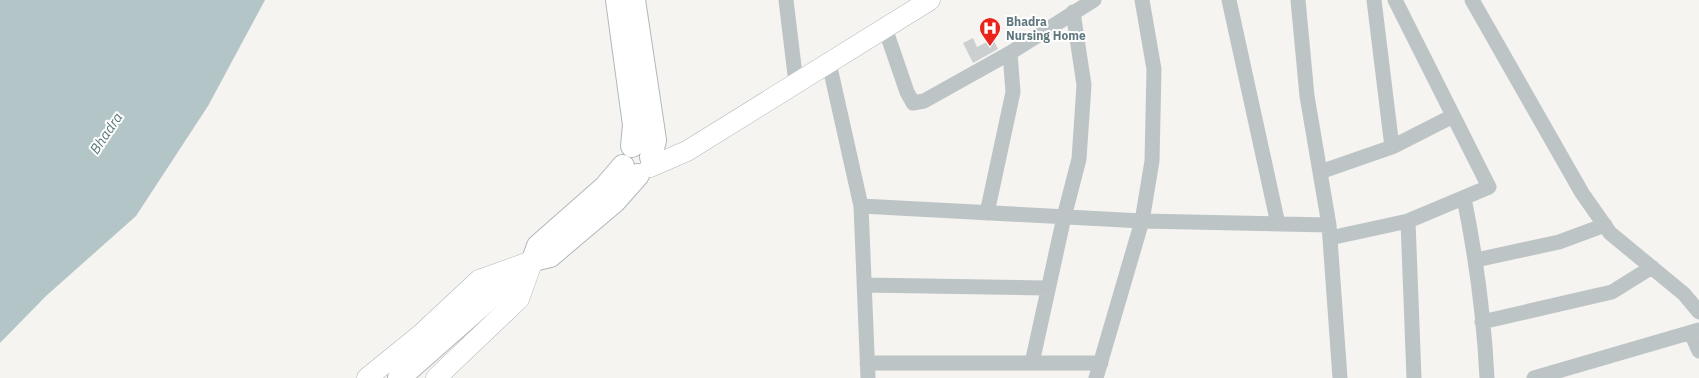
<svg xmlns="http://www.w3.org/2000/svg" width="1699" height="378" font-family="'IBM Plex Sans',sans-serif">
<rect width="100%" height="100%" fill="#f5f4f0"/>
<path fill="#b3c5c6" d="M 0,0 L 265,0 L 208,106 L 136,216 L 46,296 L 0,343 Z"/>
<path fill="#cccfd0" d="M 973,38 L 977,47 L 993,39 L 998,49 L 973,63 L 963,43 Z"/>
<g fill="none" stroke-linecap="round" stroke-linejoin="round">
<g stroke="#afb8ba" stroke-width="21">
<path id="secondary" d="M 650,167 L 687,151 L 930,0
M 367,378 L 420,335 L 479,280 L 529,262
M 436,378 L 519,299 L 533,260"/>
</g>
<g stroke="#b0b7ba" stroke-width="24">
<path id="primary" d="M 617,0 L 634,125 L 632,146
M 634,0 L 655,140 L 651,157
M 533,260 L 538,246 L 605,187 L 623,166
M 399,378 L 533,260 L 550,256 L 615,201 L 638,175"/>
</g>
<path stroke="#bdc4c6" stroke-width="15" d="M 786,0 L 796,83
M 1229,0 L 1278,224
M 1298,0 L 1307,96 L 1329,225 L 1340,378
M 1374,0 L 1392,147
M 1472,0 L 1582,193 L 1610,233 L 1684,294 L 1699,312
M 885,28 L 907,92 L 913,103 L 924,101 L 1010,53 L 1094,0
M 829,63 L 861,206 L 1142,221 L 1329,225
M 1320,172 L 1392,147 L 1453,116
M 1464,198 C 1476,257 1484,317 1487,378
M 861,206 L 868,378
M 987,213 L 1013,92 L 1010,53
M 1408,221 L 1414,378
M 1330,238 L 1408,221 L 1489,187 L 1395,0
M 1476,260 L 1559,242 L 1605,225
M 864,285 L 1048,288
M 1482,322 L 1612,292 L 1652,267
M 1691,333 L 1699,351
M 867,363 L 1101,363
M 1032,363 L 1064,217 L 1079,159 L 1084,85 L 1073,12
M 1096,378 L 1142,221 L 1152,161 L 1154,69 L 1142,0
M 1534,378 L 1699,330"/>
<use href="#secondary" stroke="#fff" stroke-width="20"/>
<use href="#primary" stroke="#fff" stroke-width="22"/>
</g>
<defs>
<g id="hospital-pin" transform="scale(1.125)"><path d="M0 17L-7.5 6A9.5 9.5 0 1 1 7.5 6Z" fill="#ea231b" stroke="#fff"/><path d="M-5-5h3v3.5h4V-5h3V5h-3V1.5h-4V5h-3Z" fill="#fff"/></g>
</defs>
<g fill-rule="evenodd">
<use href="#hospital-pin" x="990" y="28"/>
</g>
<g text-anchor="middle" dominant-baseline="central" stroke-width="4" stroke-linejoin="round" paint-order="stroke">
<g font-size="12" font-weight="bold" fill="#5e767d" stroke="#fff" text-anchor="start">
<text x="1006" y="21">Bhadra<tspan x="1006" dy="14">Nursing Home</tspan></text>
</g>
<g font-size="14" font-style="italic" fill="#597779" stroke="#fff">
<text transform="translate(106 133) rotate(-56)">Bhadra</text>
</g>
</g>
</svg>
